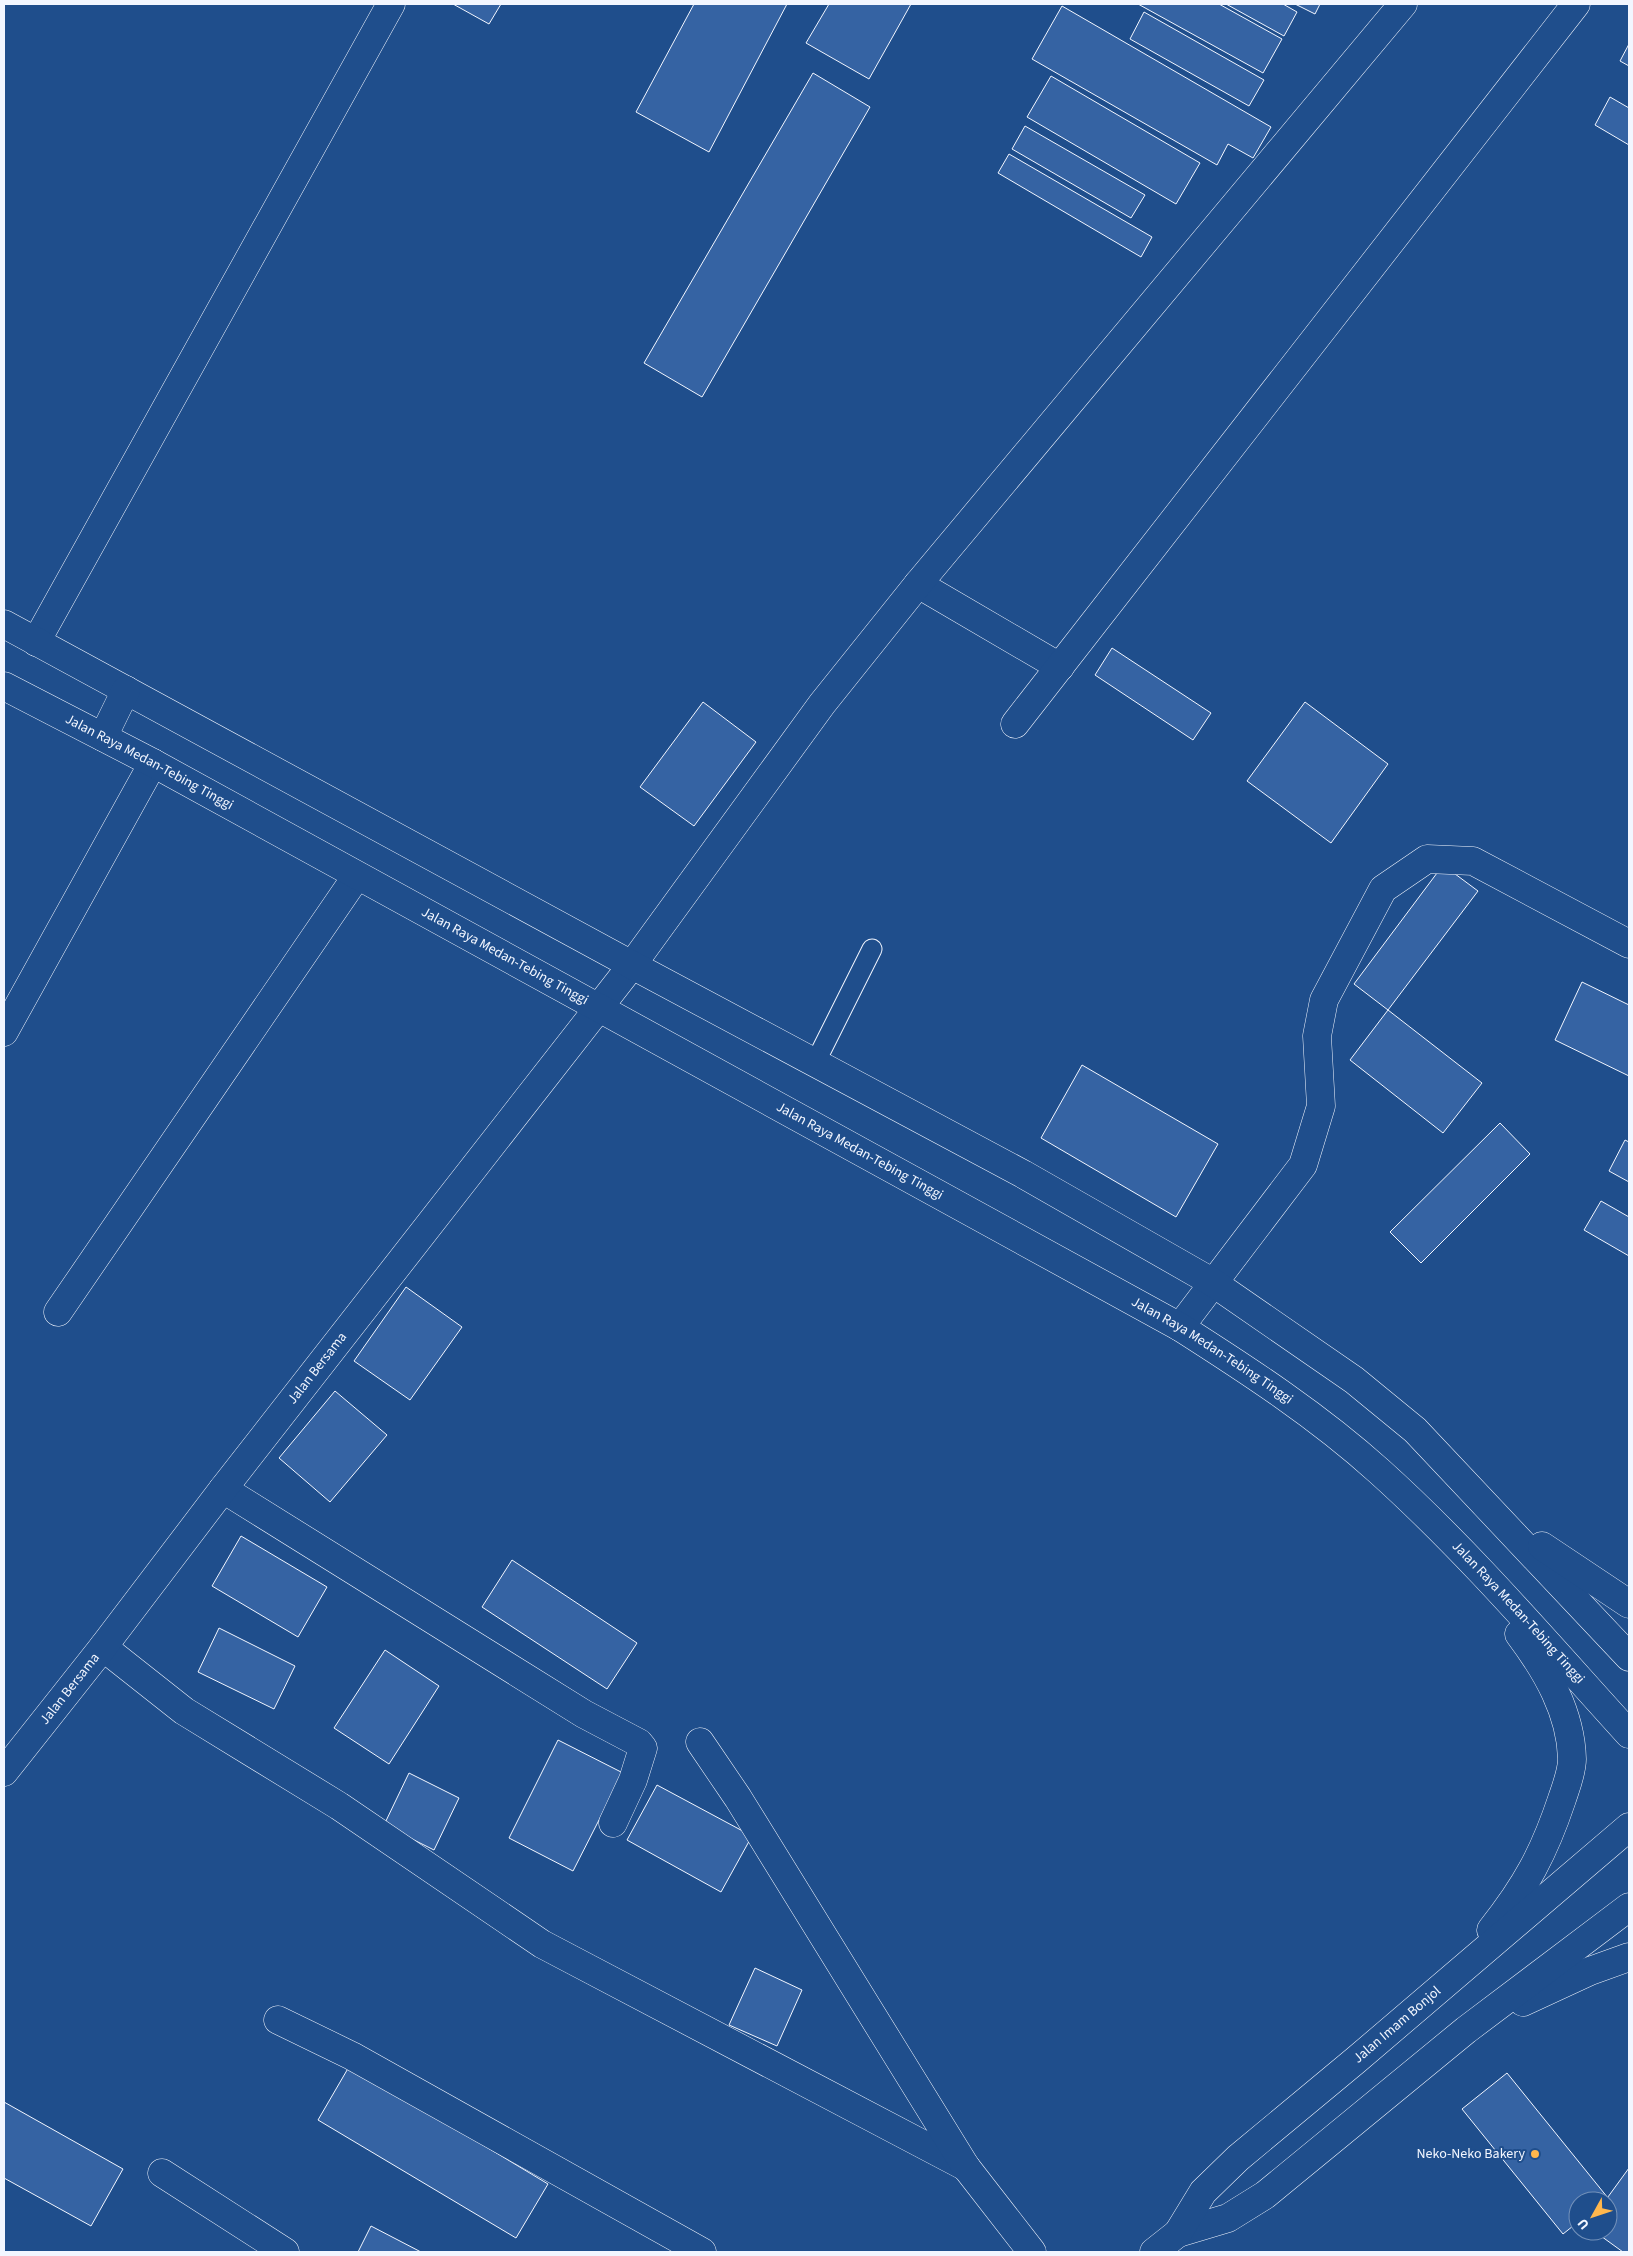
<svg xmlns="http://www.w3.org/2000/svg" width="1633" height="2256" font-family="'Source Sans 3',sans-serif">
<rect width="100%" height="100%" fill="#1f4e8c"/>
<path fill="#3563a3" stroke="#f2f6ff" d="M 453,4 L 501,4 L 489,24 Z
M 694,4 L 787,4 L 709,152 L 636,112 Z
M 829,4 L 911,4 L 869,79 L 806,43 Z
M 1138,4 L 1219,4 L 1282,39 L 1263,73 Z
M 1226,4 L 1283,4 L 1297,12 L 1284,36 Z
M 1295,4 L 1320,4 L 1315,14 Z
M 1062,6 L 1271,127 L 1253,158 L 1228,144 L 1217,165 L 1032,59 Z
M 1144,12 L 1264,80 L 1249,106 L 1130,39 Z
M 1629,44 L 1629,66 L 1620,61 Z
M 813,73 L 870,107 L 702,397 L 644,363 Z
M 1051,76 L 1200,163 L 1176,204 L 1027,117 Z
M 1610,97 L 1629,108 L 1629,145 L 1595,125 Z
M 1025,126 L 1145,195 L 1131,218 L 1012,149 Z
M 1009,154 L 1152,237 L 1141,257 L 998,173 Z
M 1112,648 L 1211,713 L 1193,740 L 1095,675 Z
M 703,702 L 756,742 L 694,826 L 640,787 Z
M 1305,702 L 1388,764 L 1331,843 L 1247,781 Z
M 1443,865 L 1478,891 L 1388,1010 L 1354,984 Z
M 1582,982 L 1629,1005 L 1629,1076 L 1555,1040 Z
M 1388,1010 L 1482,1083 L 1443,1133 L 1350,1060 Z
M 1082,1065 L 1218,1144 L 1176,1217 L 1041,1138 Z
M 1500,1123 L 1530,1154 L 1421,1263 L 1390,1232 Z
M 1625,1140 L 1629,1142 L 1629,1182 L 1609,1171 Z
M 1601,1201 L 1629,1217 L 1629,1256 L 1584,1230 Z
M 406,1287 L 462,1327 L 410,1400 L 354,1361 Z
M 335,1391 L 387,1435 L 330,1502 L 279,1458 Z
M 241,1536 L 327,1587 L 298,1637 L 212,1586 Z
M 512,1560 L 637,1643 L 607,1689 L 482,1607 Z
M 219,1628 L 295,1666 L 274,1709 L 198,1672 Z
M 385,1650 L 439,1686 L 389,1764 L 334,1728 Z
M 558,1740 L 623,1773 L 573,1871 L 509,1838 Z
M 409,1773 L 459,1798 L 434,1850 L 384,1825 Z
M 657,1785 L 752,1836 L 721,1892 L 627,1840 Z
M 755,1968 L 802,1990 L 777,2046 L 729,2025 Z
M 350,2065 L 548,2184 L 516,2238 L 318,2120 Z
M 1507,2073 L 1608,2198 L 1603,2201 L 1578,2201 L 1578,2222 L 1563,2234 L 1462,2109 Z
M 4,2102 L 123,2169 L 91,2226 L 4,2178 Z
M 1629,2168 L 1629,2252 L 1623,2252 L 1594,2231 L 1608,2231 L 1608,2201 L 1605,2201 Z
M 371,2226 L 421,2252 L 358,2252 Z"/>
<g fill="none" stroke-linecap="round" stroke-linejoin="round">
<g stroke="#f2f6ff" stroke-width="21">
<path id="lane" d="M 815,1063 L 872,949"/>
</g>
<g stroke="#f2f6ff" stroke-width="29">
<g id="street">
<path d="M 918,584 L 1060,667"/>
<path d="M 36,642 L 391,4"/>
<path d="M 1015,724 L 1576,4"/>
<path d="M 4,1032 L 153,763"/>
<path d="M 58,1312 L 356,877"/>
<path d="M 1180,1327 L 1303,1165 L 1321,1106 L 1317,1036 L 1324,1000 L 1383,889 L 1427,859 L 1473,861 L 1629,944"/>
<path d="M 223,1489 L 584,1714 L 639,1743 L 643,1748 L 633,1780 L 613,1823"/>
<path d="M 103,1647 L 184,1711 L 339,1806 L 542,1944 L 966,2167"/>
<path d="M 700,1742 L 738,1798 L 966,2167 L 1032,2252"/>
<path id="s1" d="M 4,1772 L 103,1647 L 223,1489 L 632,965 L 822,704 L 918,584 L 1403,4"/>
<path d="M 278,2020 L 352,2056 L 702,2252"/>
<path d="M 162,2173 L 285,2252"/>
</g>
</g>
<g stroke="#f2f6ff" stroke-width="29">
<g id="highway">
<path d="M 4,624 L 632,965 L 1023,1174 L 1212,1282 L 1354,1380 L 1415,1430 L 1629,1657"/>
<path id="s2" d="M 4,686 L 153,763 L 1180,1327 C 1249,1371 1318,1416 1379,1471 C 1469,1552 1548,1645 1629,1734"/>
<path d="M 103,737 L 126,690"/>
<path d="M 1542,1546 L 1629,1604"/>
<path d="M 1491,1930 C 1526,1886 1544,1853 1562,1799 C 1566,1787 1572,1772 1572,1759 C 1571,1712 1546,1670 1519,1634"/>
<path d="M 1523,2002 L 1590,1971 L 1629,1957"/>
<path d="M 1178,2233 L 1228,2218 L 1265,2195 L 1466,2030 L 1629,1907"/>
<path id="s3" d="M 1154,2252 L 1178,2233 L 1203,2192 L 1238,2158 L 1356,2060 L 1629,1827"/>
</g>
</g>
<use href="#lane" stroke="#1f4e8c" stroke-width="19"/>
<use href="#street" stroke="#1f4e8c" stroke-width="28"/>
<use href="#highway" stroke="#1f4e8c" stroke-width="28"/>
</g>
<circle fill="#ffb74d" stroke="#1f4e8c" stroke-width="2" cx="1535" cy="2154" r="5"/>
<g text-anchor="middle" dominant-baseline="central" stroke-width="4" stroke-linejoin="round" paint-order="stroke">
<g font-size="14" fill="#f2f6ff" stroke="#1f4e8c">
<text stroke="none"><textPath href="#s2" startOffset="164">Jalan Raya Medan-Tebing Tinggi</textPath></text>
<text stroke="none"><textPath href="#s2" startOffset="569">Jalan Raya Medan-Tebing Tinggi</textPath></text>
<text stroke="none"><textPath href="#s2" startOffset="974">Jalan Raya Medan-Tebing Tinggi</textPath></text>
<text stroke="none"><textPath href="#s2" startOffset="1379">Jalan Raya Medan-Tebing Tinggi</textPath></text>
<text stroke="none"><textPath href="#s1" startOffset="511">Jalan Bersama</textPath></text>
<text stroke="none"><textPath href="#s2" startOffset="1784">Jalan Raya Medan-Tebing Tinggi</textPath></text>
<text stroke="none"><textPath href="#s1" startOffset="106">Jalan Bersama</textPath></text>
<text stroke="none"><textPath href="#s3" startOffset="335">Jalan Imam Bonjol</textPath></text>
</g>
<g font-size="14" fill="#f2f6ff" stroke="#1f4e8c" text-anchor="end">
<text x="1525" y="2154">Neko-Neko Bakery</text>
</g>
</g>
<rect width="1633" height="2256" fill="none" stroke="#f2f6ff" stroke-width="10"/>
<g transform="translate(1593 2216) rotate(230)"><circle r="24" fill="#1f4e8c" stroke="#7391ba"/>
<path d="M0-4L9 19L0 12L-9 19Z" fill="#ffb74d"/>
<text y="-8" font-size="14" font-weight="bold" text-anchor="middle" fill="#f2f6ff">U</text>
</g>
</svg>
